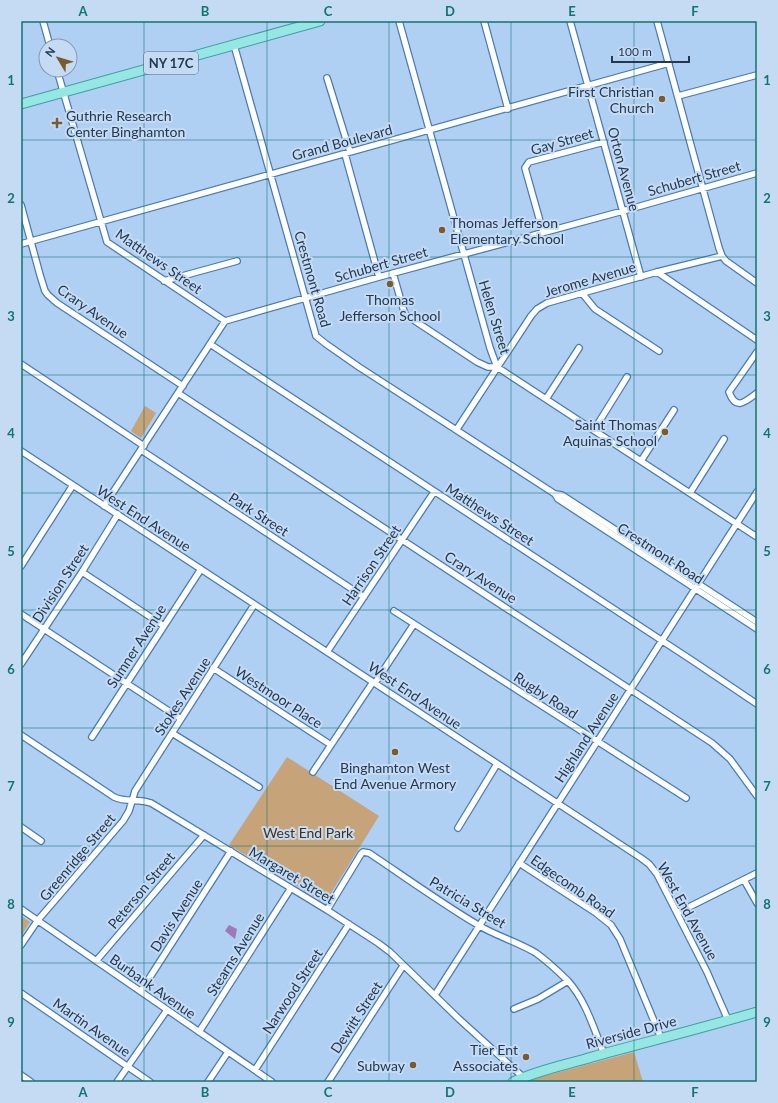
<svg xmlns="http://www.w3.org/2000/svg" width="778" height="1103" font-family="Lato,sans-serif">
<rect width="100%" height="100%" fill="#afcff3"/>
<path fill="#c6a379" d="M 145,406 L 156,413 L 141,438 L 131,431 Z
M 287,757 L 379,816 L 325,903 L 229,845 Z
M 21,916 L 30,922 L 21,936 Z
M 634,1052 L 643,1082 L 528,1082 L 537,1078 Z"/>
<path fill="#9f79b7" d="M 229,925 L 237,929 L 235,939 L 225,931 Z"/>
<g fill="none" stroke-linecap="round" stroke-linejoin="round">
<g stroke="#497bb2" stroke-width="8">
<path id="street" d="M 43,21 L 50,46
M 399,21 L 490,348 L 497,367 L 757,537
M 484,21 L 508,109
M 570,21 L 641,277
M 657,21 L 719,248 L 722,256 L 726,261 L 757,283
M 234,45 L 316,336 L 326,344 L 359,367 L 555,494 L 562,495 L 757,622
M 57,70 L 107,242 L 225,321
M 327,78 L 350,152
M 678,96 L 757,75
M 345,154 L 379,277
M 21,205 L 40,275 L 45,291 L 48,295 L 57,303 L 183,386
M 543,232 L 525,168 L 529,162 L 604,142
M 21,244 C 237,184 453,124 669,63
M 657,272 L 757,340
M 393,273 L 403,308 L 405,314 L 409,317 L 477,362 L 488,367 L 497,367
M 164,281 L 237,261
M 582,293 L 595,309 L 659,351
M 210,344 L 693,661 L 757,704
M 757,352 L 729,392 C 736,411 745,402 757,393
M 21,364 L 144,446
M 178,393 L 712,743 L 730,759 L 757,796
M 546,399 L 579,348
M 457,429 L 531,316 L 537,309 L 547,303 L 657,272 L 722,256
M 594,430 L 627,377
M 141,450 L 364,597
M 21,451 L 641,858 L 649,864 L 657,874 L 707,972 L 728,1020
M 641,461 L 674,410
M 690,493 L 724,439
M 555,494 L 558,499 L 757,629
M 104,506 L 225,321 L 379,277 L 623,211 L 757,173
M 21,566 L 73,485
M 82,572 L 164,626
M 394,611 L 686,798
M 21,614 L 181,719
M 327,652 L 434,492
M 21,664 L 82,572 L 118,514
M 213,668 L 331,745
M 375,683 L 414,624
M 172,733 L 259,787
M 21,735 L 114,797 C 126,803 138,798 151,803 L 327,910 L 378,943 L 390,952 L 459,1019 L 523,1077
M 92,737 L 201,569
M 313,772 L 373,682
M 21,827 L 41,841
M 458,828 L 497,764
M 519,863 L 596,913 L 611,925 L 620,939 L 661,1038
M 744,880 L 757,903
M 21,909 L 272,1082
M 327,910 L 361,854 L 363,852 L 369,853 C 405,877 441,903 478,925 C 496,936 518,942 536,953 C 547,961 558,971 568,981 C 586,1001 594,1029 604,1054
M 677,913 L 757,873
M 21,945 L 38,920 L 123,821 L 129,811 L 135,791 L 254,605
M 96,961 L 204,835
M 141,991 L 231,851
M 21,993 L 150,1082
M 435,995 L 757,492
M 514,1009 L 538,999 L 568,981
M 199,1032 L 291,888
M 255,1070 L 349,924
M 21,1075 L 31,1082
M 117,1082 L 167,1010
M 208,1082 L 228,1052
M 328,1082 L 403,966"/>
</g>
<g stroke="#409fa4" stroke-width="11">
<path id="primary" d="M 21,104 L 320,21
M 513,1082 C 538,1070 566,1065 592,1057 C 647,1042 702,1028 757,1012"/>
</g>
<use href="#street" stroke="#fff" stroke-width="5.5"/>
<use href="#primary" stroke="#96e6e3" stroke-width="9"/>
</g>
<path fill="none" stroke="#0f766e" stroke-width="1" stroke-opacity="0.55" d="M 144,21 L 144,1082M 267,21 L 267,1082M 389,21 L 389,1082M 511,21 L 511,1082M 634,21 L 634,1082M 21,140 L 757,140M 21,257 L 757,257M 21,375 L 757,375M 21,493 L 757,493M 21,610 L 757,610M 21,728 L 757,728M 21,846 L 757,846M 21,963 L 757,963"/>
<g fill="#7b5a30" stroke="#c5dbf3" stroke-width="1.5">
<circle cx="662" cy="99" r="4"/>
<path d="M55 117h4v4h4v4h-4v4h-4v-4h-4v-4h4z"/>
<circle cx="442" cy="230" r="4"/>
<circle cx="390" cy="284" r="4"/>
<circle cx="665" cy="432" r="4"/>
<circle cx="395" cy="752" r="4"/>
<circle cx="526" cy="1057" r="4"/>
<circle cx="413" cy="1065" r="4"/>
</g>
<g text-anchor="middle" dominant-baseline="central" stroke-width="4" stroke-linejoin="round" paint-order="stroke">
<rect fill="#c5dbf3" stroke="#546a82" stroke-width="1" x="144" y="52" width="54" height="22" rx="3"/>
<g font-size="13" font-weight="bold" fill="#233951">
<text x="171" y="63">NY 17C</text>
</g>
<g font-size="14" fill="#233951" stroke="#c5dbf3" text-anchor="end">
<text x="654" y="91">First Christian<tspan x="654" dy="16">Church</tspan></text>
<text x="66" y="115" text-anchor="start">Guthrie Research<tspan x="66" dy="16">Center Binghamton</tspan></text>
<text x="450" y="222" text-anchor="start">Thomas Jefferson<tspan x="450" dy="16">Elementary School</tspan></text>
<text x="390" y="299" text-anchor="middle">Thomas<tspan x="390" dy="16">Jefferson School</tspan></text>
<text x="657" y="424">Saint Thomas<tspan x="657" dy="16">Aquinas School</tspan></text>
<text x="395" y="767" text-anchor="middle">Binghamton West<tspan x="395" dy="16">End Avenue Armory</tspan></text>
<text x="518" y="1049">Tier Ent<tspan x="518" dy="16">Associates</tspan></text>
<text x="405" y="1065">Subway</text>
</g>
<g font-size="14" fill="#233951" stroke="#c5dbf3">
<text transform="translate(562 141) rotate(-16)">Gay Street</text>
<text transform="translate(342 142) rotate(-15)">Grand Boulevard</text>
<text transform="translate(624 169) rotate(75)">Orton Avenue</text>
<text transform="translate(694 178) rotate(-16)">Schubert Street</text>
<text transform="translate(159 261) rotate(35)">Matthews Street</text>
<text transform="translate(381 264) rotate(-16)">Schubert Street</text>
<text transform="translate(313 279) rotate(74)">Crestmont Road</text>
<text transform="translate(590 279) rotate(-16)">Jerome Avenue</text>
<text transform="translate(93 311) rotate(35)">Crary Avenue</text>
<text transform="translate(495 317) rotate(73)">Helen Street</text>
<text transform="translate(259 514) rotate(33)">Park Street</text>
<text transform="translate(490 514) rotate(33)">Matthews Street</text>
<text transform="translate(144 518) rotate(33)">West End Avenue</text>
<text transform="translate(661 553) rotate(33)">Crestmont Road</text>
<text transform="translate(371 565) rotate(-56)">Harrison Street</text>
<text transform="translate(481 577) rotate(33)">Crary Avenue</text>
<text transform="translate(60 583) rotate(-57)">Division Street</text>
<text transform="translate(136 646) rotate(-57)">Sumner Avenue</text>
<text transform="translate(415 695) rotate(34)">West End Avenue</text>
<text transform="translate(546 695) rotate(33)">Rugby Road</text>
<text transform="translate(182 696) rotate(-57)">Stokes Avenue</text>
<text transform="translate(279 697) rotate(33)">Westmoor Place</text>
<text transform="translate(586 737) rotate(-57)">Highland Avenue</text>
<text transform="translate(77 857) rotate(-50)">Greenridge Street</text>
<text transform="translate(292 875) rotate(31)">Margaret Street</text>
<text transform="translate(573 886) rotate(35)">Edgecomb Road</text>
<text transform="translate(141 890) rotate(-50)">Peterson Street</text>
<text transform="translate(468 902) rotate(31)">Patricia Street</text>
<text transform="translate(688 911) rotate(61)">West End Avenue</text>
<text transform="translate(176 915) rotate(-57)">Davis Avenue</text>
<text transform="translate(235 954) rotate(-58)">Stearns Avenue</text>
<text transform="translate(153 986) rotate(35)">Burbank Avenue</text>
<text transform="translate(292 991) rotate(-57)">Narwood Street</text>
<text transform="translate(356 1017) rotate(-57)">Dewitt Street</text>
<text transform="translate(92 1027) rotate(35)">Martin Avenue</text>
<text transform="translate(631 1032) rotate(-15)">Riverside Drive</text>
</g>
<g font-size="14" fill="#463115" stroke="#c5dbf3">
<text x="308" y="832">West End Park</text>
</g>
</g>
<rect width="778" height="1103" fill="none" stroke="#c5dbf3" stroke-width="44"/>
<g transform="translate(58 58) rotate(308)"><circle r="19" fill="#c5dbf3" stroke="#849ab2"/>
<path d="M0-3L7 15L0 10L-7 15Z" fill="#7b5a30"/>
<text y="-6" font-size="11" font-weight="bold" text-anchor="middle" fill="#233951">N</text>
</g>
<path d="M612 56v6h77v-6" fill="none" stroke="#233951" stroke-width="2"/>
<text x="618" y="56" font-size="12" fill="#233951" stroke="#c5dbf3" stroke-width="3" paint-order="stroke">100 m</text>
<rect x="22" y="22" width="734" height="1059" fill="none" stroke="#0f766e" stroke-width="1.5"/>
<g font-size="13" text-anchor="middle" font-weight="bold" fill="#0f766e">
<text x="83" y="16">A</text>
<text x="205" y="16">B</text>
<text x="328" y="16">C</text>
<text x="450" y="16">D</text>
<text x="572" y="16">E</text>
<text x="695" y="16">F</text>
<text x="11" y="85">1</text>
<text x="767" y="85">1</text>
<text x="11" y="203">2</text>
<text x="767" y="203">2</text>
<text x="11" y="321">3</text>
<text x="767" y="321">3</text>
<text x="11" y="438">4</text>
<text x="767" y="438">4</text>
<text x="11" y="556">5</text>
<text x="767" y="556">5</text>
<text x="11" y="674">6</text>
<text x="767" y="674">6</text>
<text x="11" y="791">7</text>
<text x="767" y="791">7</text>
<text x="11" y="909">8</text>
<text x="767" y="909">8</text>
<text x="11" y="1027">9</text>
<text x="767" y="1027">9</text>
<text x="83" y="1097">A</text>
<text x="205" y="1097">B</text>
<text x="328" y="1097">C</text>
<text x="450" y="1097">D</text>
<text x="572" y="1097">E</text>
<text x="695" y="1097">F</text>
</g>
</svg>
